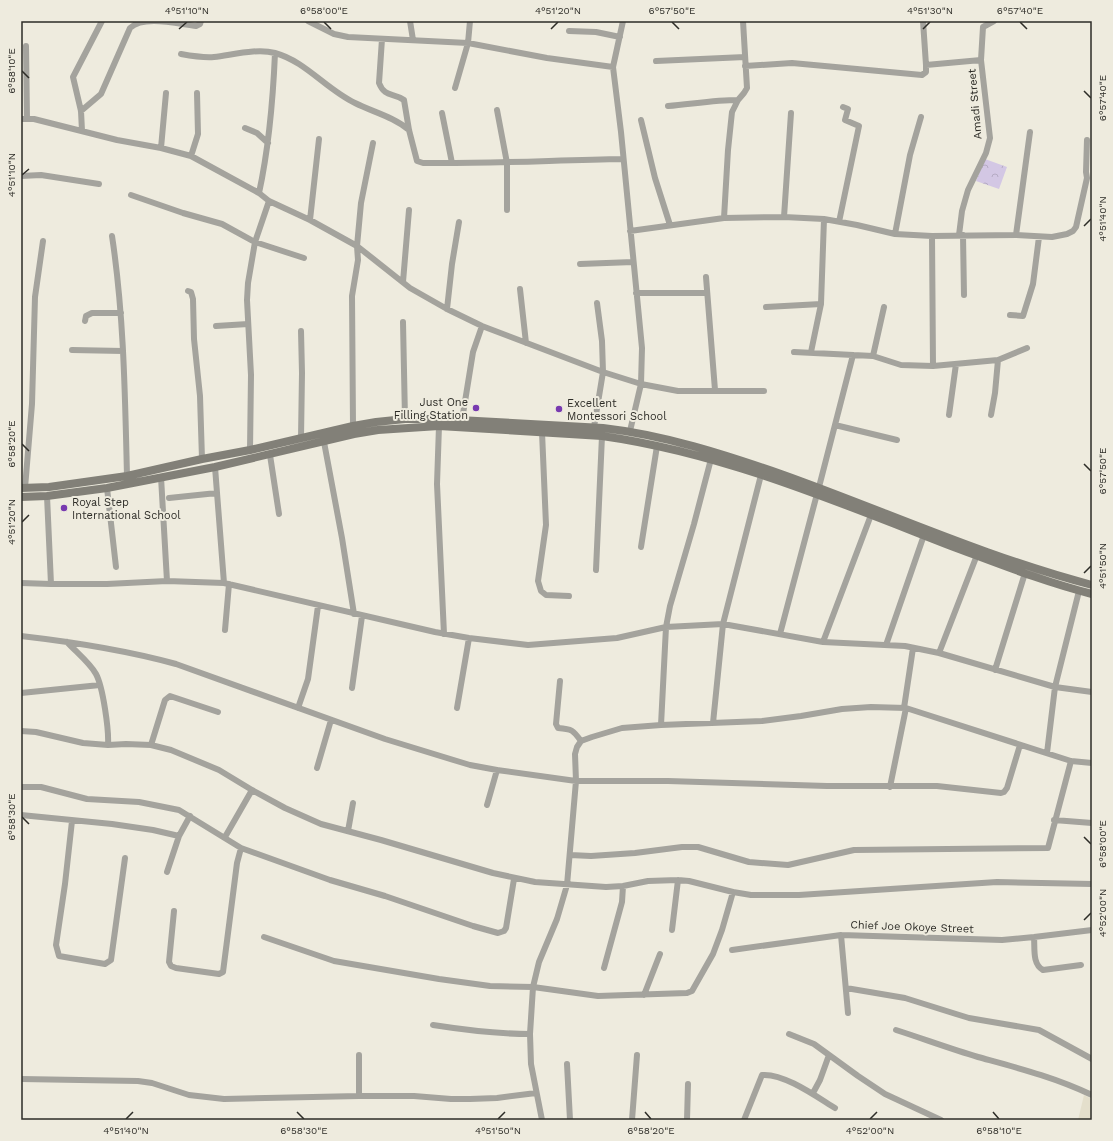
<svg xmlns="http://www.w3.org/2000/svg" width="1113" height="1141" font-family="'Work Sans',sans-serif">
<defs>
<pattern id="park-crowns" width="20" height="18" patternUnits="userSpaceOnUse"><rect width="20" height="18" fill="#d3c7e4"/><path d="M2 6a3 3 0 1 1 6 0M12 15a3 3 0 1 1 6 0" fill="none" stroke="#b5abc4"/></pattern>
</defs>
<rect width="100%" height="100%" fill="#eeebde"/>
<path fill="#e4dfcc" d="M 1084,1095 L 1092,1099 L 1092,1120 L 1078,1120 Z"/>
<path fill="url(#park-crowns)" d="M 985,159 L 1007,167 L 999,189 L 976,181 Z"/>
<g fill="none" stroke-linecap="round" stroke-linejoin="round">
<path stroke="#a4a39d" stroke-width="6" d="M 308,21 L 334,34 L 348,37 L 468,43 L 547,58 L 613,67
M 410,21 L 413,40
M 623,21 L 613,67 L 621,132 L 642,348 L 641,384 L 678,391 L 764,391
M 569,31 L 596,32 L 620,37
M 382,39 L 379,83 C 385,98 393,92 404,100 L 409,130 L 417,161 L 423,163 C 490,164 557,160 623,159
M 26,46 L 27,119
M 181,54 C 192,56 203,58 214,57 C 232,55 257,48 275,53 C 305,61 327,90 355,103 C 373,112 394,117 409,130
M 656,61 L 745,57
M 926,65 L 981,60
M 745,66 L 792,63 L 922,75 L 926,72 L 926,65 L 923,21
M 455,88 L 468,43 L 470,21
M 668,106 C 692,104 715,100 738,100
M 497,110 L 507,163 L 507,210
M 81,111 L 101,94 L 130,28 C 143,15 178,24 196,26 L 200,24 L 201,21
M 442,113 L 452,163
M 21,119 L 34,119 L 117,140 L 161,148 L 191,156 L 259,193 L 269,201 L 310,220 L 357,246 L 410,288 L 447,309 L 482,326 L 603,372 L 641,384 L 630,431
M 641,120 L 655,178 L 670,225
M 245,128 L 257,133 L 268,143
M 82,131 L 81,111 L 73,77 L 102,21
M 161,148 L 166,93
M 191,156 L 198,134 L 197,93
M 21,176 L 41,175 L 99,184
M 259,193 C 269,147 273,100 275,53
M 131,195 L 183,213 L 222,224 L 255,242 L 304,258
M 784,217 L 791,113
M 724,218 L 728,150 L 732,112 L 738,100 L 744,93 L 747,88 L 743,21
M 310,220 L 319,139
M 839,222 L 859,126 L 845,120 L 848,109 L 843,107
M 630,231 L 724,218 L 784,217 L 824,219 L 857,225 L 895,234 L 932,236 L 1016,235 L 1052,237 L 1067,234 L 1073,231 L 1076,227 L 1087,178 L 1086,172 L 1087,140
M 895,234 L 910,155 L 921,117
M 959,235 L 962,211 L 968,190 L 986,153 L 990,138 L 981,60 L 983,27 L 994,21
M 963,235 L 964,295
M 1016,235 L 1030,132
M 112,236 C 124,315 125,396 127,476
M 932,236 L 933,366
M 580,264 L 633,262
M 706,277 L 715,390
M 403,282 L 409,210
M 520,289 L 526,343
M 188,291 L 191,292 L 193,299 L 194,339 L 200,396 L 202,459
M 636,293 L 707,293
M 766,307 L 821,304
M 447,309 L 452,264 L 459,222
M 1010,315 L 1023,316 L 1033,284 L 1039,237
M 85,321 L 86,316 L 92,313 L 121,313
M 403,322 L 405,419
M 216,326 L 248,324
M 301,331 L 302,373 L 301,438
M 72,350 L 123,351
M 794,352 L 873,356 L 901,365 L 933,366 L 998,360 L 1027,348
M 811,352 L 821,304 L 824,219
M 873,356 L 884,307
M 949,415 L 956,364
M 991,415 L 995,393 L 998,360
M 462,420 L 473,352 L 482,326
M 835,425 L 897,440
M 353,426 L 352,296 L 358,260 L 357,246 L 361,203 L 373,143
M 439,426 L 437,484 L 444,634
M 594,427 L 603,372 L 602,341 L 597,303
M 542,432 L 546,525 L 538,581 L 541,591 L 546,595 L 569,596
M 324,442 L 342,538 L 354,614
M 250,450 L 251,375 L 247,300 L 248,283 L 255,242 L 269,201
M 270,455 L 279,514
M 215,467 L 224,583
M 161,477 L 167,581
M 819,487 L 853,355
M 25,488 L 32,404 L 35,297 L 43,241
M 107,488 L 116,567
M 47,496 L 51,584
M 169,498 L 217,493
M 641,547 L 657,446
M 596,570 L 602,436
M 21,583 L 51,584 L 107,584 L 167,581 L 224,583 L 435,632 L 469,638 L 528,645 L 617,638 L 666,627 L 723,624 L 823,642 L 905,646 L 939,653 L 1055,687 L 1092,692
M 225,630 L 229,584
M 780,634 L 817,494
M 21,636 C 73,642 125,650 176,664 L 385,739 L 470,765 L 497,770 L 576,781 L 668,781 L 827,786 L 937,786 L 1001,793 L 1004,792 L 1007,788 L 1020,745
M 67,642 C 75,651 90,663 96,674 C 103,687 109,730 108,745
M 823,642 L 871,515
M 886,645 L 924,535
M 939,653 L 977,555
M 995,670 L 1025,573
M 560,681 L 556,724 L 558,728 C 572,729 573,730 581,741
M 352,688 L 362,616
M 21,693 L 100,685
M 298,708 L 308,679 L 318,606
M 457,708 L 469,638
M 904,708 L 913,648
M 713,723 L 723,624 L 761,475
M 661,725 L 666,627 L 670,606 L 694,524 L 711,459
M 21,731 L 36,732 L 83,743 L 108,745 L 126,744 L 151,745 L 171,750 L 219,770 L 252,790 L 285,808 L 321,824 L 381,840 L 493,873 L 535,882 L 606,887 L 623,886 L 648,881 L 678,880 L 689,881 L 733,892 L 751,895 L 799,895 L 997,882 L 1092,884
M 151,745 L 165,700 L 170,696 L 218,712
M 1047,753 L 1055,687 L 1079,591
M 317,768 L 331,720
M 21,787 L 41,787 L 87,799 L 139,802 L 179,810 L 241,848 L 330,880 L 385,896 L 473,926 L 498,933 L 504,931 L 506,928 L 514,879
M 890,787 L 906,708
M 487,805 L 497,770
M 21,815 L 112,824 L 153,830 L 179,836
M 1054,820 L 1092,823
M 72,821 L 65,884 L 56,945 L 59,956 L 105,964 L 111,960 L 125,858
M 348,831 L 353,803
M 225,837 L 252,790
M 570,855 L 591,856 L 635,853 L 682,847 L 698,847 L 749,862 L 788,865 L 854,850 L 1048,848 L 1071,761
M 167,872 L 179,836 L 190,816
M 174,911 L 169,962 L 171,966 L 176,968 L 219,974 L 223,972 L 237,863 L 241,848
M 672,930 L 678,880
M 841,935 L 848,1013
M 264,937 L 334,961 L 439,979 L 490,986 L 533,987 L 598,996 L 687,993 L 692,991 L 713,954 L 722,930 L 733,892
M 1034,937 C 1035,948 1032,964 1043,970 L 1081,965
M 732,950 L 841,935 L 1002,940 L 1034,937 L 1092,930
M 604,968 L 622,902 L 623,886
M 846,988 L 905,998 L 969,1018 L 1039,1030 L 1092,1059
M 644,995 L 660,954
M 433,1025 C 465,1030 497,1034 530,1034
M 896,1030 C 924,1039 951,1049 978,1057 C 1018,1068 1054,1077 1092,1095
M 789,1034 L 814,1044 L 858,1076 L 885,1094 L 941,1120
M 567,1064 L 570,1120
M 21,1079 L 138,1081 L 152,1083 L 189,1095 L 224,1099 L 359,1096 L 414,1096 L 451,1099 L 470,1099 L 497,1098 L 536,1093
M 813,1093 L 820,1080 L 829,1055
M 359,1096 L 359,1055
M 542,1120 L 531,1064 L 530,1034 L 533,987 L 539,962 L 557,919 L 567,885 L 576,781 L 575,754 L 577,747 L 581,741 L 592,737 L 622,728 L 661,725 L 762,721 L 801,716 L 842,709 L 871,707 L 906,708 L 1071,761 L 1092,763
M 632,1120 L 637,1055
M 687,1120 L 688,1084
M 744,1120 L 762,1075 C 784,1073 817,1097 835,1108"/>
<path stroke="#828078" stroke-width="8" d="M 21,488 L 49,487 L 127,476 L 202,459 L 250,450 L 353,426 L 376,422 L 405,419 L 440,419 L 603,428 C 664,435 723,454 781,474 C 885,511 985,557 1092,585
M 21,497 L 47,496 L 107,488 L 215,467 L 354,434 L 378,430 L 439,426 L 602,436 C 723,453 838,502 951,546 C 997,563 1044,582 1092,594"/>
</g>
<path fill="none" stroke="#2d2c27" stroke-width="1.5" d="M 324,22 L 331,29M 672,22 L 679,29M 1020,22 L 1027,29M 179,29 L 187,22M 551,29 L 558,22M 923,29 L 930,22M 22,71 L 29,78M 1084,91 L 1091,98M 22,175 L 29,169M 1084,226 L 1091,219M 22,444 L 29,451M 1084,464 L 1091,471M 22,522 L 29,515M 1084,573 L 1091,566M 22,817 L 29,824M 1084,837 L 1091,844M 1084,920 L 1091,913M 297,1112 L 304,1119M 645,1112 L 651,1119M 993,1112 L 999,1119M 126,1119 L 133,1112M 498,1119 L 505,1112M 870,1119 L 877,1112"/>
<g fill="#783ab0" stroke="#eeebde" stroke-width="1.5">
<circle cx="476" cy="408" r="4"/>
<circle cx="559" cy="409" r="4"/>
<circle cx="64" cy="508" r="4"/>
</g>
<g text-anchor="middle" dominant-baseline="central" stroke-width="4" stroke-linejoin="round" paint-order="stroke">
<g font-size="11" fill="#2d2c27" stroke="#eeebde">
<text transform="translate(975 104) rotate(-95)">Amadi Street</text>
<text transform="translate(912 927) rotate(2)">Chief Joe Okoye Street</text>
</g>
<g font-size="11" fill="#2d2c27" stroke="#eeebde" text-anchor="start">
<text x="468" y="402" text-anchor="end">Just One<tspan x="468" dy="13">Filling Station</tspan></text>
<text x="567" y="403">Excellent<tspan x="567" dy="13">Montessori School</tspan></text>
<text x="72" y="502">Royal Step<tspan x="72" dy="13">International School</tspan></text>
</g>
</g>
<rect width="1113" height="1141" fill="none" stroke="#eeebde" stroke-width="44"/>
<rect x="22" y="22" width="1069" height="1097" fill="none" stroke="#2d2c27" stroke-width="1.5"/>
<g font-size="10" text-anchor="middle" fill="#2d2c27">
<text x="187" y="14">4°51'10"N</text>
<text x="324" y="14">6°58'00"E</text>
<text x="558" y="14">4°51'20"N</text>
<text x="672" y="14">6°57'50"E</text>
<text x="930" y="14">4°51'30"N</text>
<text x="1020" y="14">6°57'40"E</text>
<text transform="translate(11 71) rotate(-90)" y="4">6°58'10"E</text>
<text transform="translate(1102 98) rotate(-90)" y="4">6°57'40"E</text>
<text transform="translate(11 175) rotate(-90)" y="4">4°51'10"N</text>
<text transform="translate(1102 219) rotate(-90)" y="4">4°51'40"N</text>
<text transform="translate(11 444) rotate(-90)" y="4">6°58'20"E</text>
<text transform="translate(1102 471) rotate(-90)" y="4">6°57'50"E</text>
<text transform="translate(11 522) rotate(-90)" y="4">4°51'20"N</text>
<text transform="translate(1102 566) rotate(-90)" y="4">4°51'50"N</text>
<text transform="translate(11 817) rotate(-90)" y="4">6°58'30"E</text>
<text transform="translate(1102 844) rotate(-90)" y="4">6°58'00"E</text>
<text transform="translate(1102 913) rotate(-90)" y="4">4°52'00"N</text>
<text x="126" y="1134">4°51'40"N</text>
<text x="304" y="1134">6°58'30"E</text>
<text x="498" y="1134">4°51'50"N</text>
<text x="651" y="1134">6°58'20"E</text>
<text x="870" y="1134">4°52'00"N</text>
<text x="999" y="1134">6°58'10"E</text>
</g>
</svg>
